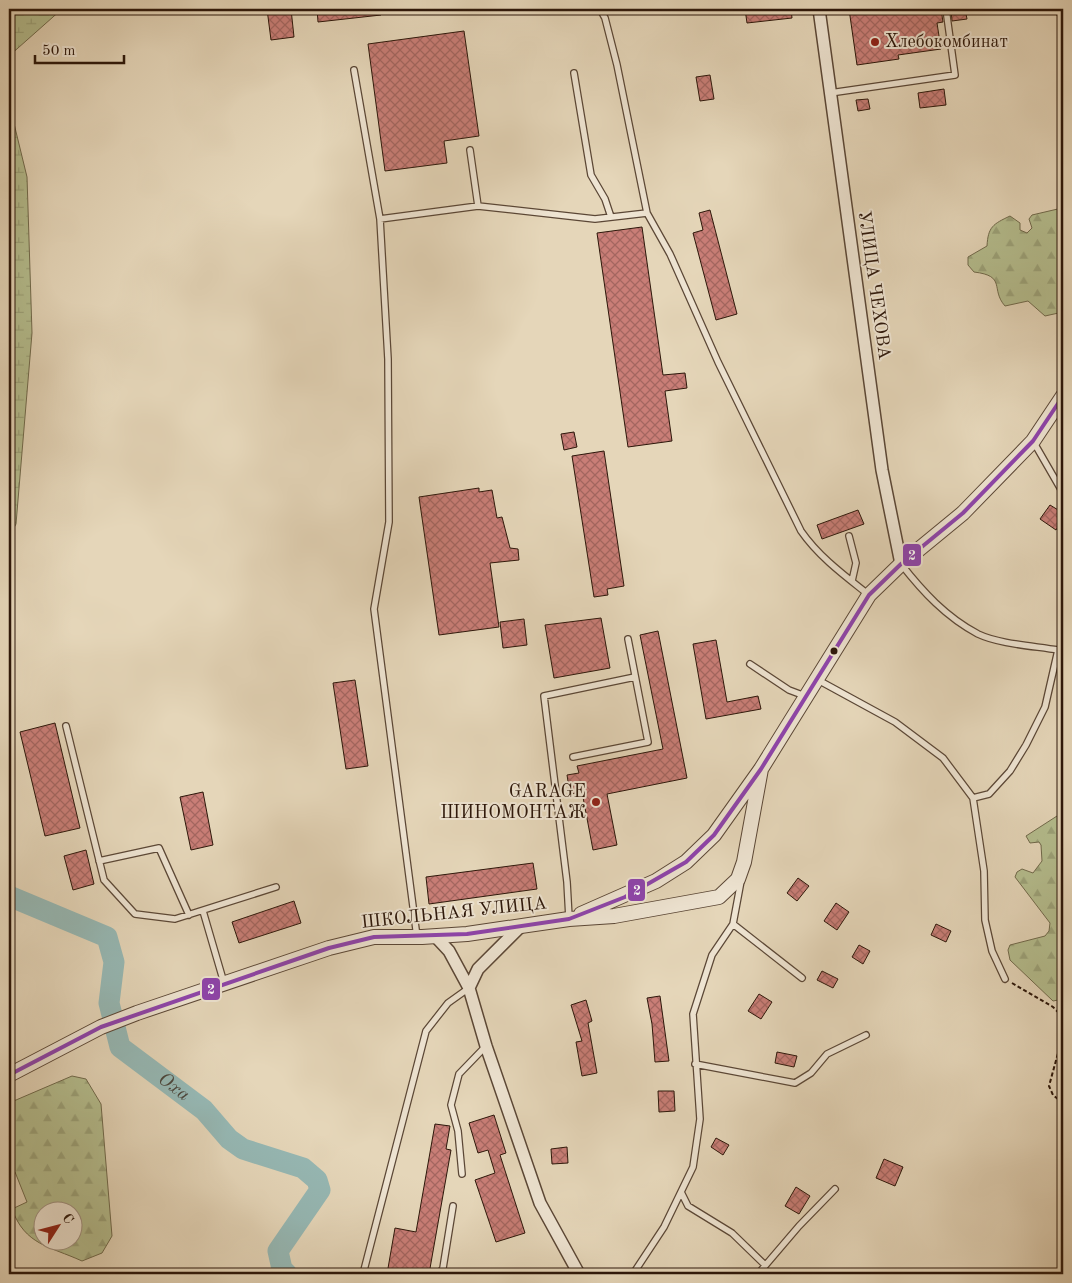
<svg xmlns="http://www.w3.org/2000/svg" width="1072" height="1283" font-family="'Old Standard TT',serif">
<defs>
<pattern id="forest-firs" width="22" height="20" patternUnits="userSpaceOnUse" patternTransform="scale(1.25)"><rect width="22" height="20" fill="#b5be8f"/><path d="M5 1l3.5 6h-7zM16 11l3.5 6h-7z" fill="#9ca37a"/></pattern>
<pattern id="wetland-marsh" width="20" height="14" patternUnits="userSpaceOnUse" patternTransform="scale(1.25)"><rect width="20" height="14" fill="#b5be8f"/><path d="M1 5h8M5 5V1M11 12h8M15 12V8" fill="none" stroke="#9ca37a"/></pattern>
<pattern id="building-cross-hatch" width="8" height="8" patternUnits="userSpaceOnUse" patternTransform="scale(1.25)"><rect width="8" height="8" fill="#c97e77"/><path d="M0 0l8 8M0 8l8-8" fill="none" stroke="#a46660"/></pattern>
</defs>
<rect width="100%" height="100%" fill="#e5d6b9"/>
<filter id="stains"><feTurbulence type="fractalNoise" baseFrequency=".004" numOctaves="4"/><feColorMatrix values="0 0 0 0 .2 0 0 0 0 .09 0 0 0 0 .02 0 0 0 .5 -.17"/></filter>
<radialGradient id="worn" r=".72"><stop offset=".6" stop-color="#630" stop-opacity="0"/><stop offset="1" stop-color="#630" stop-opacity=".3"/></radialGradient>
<path fill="url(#forest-firs)" stroke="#716a4c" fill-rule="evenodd" d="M 1062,208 L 1063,312 L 1045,316 L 1028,301 L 1005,306 C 990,289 1007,276 974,272 L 968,265 L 968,257 L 987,246 C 988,227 993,224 1010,216 L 1020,223 L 1020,230 L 1027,233 L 1032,228 L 1029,219 L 1032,215 Z
M 1057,816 L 1063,816 L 1063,948 L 1058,963 L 1063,979 L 1063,999 L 1053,1001 L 1010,960 L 1008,950 L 1010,945 L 1045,936 L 1049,931 L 1050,923 L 1015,877 L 1017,872 L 1022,869 L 1033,873 L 1042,861 L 1041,845 L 1039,842 L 1030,843 L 1026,836 Z
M 72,1076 L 86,1079 L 101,1104 L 112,1236 L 102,1253 L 82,1261 C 49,1246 25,1245 12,1209 L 27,1202 L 15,1172 L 9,1167 L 9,1103 ZM 42,1210 L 72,1210 L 72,1240 L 42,1240 Z"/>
<path fill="url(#wetland-marsh)" stroke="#716a4c" d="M 9,9 L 62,9 L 9,56 Z
M 9,103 L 27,177 L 32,333 L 16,524 L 9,537 Z"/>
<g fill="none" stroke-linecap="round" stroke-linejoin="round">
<path stroke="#96b8b4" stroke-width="21" id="s1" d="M 9,896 L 107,937 L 114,962 L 109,1003 L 120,1047 L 204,1110 L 229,1139 L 243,1149 L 303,1168 L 317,1180 L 320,1190 L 278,1251 L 282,1269 L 287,1274"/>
</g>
<path fill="url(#building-cross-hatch)" stroke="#2d170a" d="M 267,9 L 291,9 L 294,37 L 271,40 Z
M 317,9 L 380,9 L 381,15 L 318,22 Z
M 745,9 L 791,9 L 792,18 L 747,23 Z
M 849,9 L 941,9 L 943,22 L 937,23 L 941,49 L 898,55 L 899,59 L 857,65 Z
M 951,9 L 965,9 L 967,19 L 952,21 Z
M 464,31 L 479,136 L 444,141 L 447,163 L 385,171 L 368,44 Z
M 710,75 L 714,99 L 700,101 L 696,77 Z
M 944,89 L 946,105 L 920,108 L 918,93 Z
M 868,99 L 870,109 L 858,111 L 856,100 Z
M 710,210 L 737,314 L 716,320 L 693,233 L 703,230 L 699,213 Z
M 642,227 L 663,375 L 685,373 L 687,388 L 665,391 L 672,441 L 628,447 L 597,233 Z
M 574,432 L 577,447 L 564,450 L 561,434 Z
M 604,451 L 624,586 L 607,589 L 608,595 L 594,597 L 572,456 Z
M 479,488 L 479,492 L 492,490 L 497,518 L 502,517 L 510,548 L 518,549 L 519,560 L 490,563 L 499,627 L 439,635 L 419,497 Z
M 1050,505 L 1063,513 L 1063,518 L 1056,530 L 1040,519 Z
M 858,510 L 864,524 L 822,539 L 817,525 Z
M 601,618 L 610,668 L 554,678 L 545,625 Z
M 524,619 L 527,645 L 503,648 L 500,622 Z
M 658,631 L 687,778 L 607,794 L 617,845 L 593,850 L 582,792 L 570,794 L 567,775 L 579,773 L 577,766 L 663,749 L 640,635 Z
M 716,640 L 727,702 L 758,696 L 761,709 L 706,719 L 693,644 Z
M 355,680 L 368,766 L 346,769 L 333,683 Z
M 55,723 L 80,828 L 45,836 L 20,732 Z
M 203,792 L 213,845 L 191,850 L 180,797 Z
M 86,850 L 94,884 L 73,890 L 64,856 Z
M 533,863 L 537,889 L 429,904 L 426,877 Z
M 798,878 L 809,886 L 797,901 L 787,893 Z
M 294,901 L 301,923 L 239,943 L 232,922 Z
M 836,903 L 849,912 L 837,930 L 824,921 Z
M 936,924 L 951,931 L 946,942 L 931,935 Z
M 859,945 L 870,951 L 863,964 L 852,957 Z
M 822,971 L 838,979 L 833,988 L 817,980 Z
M 759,994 L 772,1002 L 761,1019 L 748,1011 Z
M 660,996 L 669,1061 L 655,1062 L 652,1024 L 647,998 Z
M 586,1000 L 592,1021 L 588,1023 L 597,1073 L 582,1076 L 576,1042 L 582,1041 L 571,1005 Z
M 777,1052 L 797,1056 L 794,1067 L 775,1063 Z
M 658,1091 L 674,1091 L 675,1111 L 659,1112 Z
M 494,1115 L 506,1153 L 500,1155 L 525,1233 L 496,1242 L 475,1180 L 495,1173 L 488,1150 L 478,1153 L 469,1123 Z
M 435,1124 L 450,1126 L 446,1149 L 451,1150 L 429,1274 L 387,1274 L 395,1228 L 416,1232 Z
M 716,1138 L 729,1145 L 723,1155 L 711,1147 Z
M 567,1147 L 568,1163 L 552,1164 L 551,1149 Z
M 884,1159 L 903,1167 L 895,1186 L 876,1178 Z
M 796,1187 L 810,1196 L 799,1214 L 785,1206 Z"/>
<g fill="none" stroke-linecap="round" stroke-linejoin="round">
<g stroke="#5b4736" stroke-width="8">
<path id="service" d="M 600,9 L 605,18 L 617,65 L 647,213 L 670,254 L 718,362 L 801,531 C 819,557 845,576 869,595
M 354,70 L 380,219 L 478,206 L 595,219 L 647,213
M 574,73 L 591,175 L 605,199 L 611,217
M 830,93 L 955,75 L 946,9
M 470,150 L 478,206
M 380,219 L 388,359 L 389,522 L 374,609 L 417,937
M 1033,441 L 1063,493
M 849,536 L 856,563 L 852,581
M 901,564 C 923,592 946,617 978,634 C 999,644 1034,646 1058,650
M 750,664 L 789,690 L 805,696
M 818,680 L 895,722 L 943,758 L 973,798 L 984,871 L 985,920 L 992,951 L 1005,979
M 66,726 L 104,880 L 135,914 L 175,919 L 276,887
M 573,757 L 648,742 L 628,639
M 973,798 L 989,794 L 1010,771 L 1026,745 L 1045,707 L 1058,650 L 1063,646
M 99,861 L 159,848 L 189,915
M 203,911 L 224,983
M 569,918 L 567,882 L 544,696 L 635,677
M 733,924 L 802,978
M 695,1064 L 795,1083 L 811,1073 L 827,1054 L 866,1035
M 462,1174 L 458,1131 L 451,1105 L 459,1074 L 486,1046
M 681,1192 L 688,1206 L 732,1233 L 765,1265
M 363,1274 L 426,1031 L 448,1003 L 469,988
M 439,1274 L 443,1268 L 453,1206
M 633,1274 L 664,1227 L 693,1167 L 700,1119 L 693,1014 L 712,955 L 733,924 L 741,881
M 758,1274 L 799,1226 L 835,1189"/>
</g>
<g stroke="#5b4736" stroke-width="14">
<path id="minor" d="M 819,9 L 882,470 L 901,564
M 520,927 L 478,969 L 469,988 L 486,1046 L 540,1203 L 579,1274
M 435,936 L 449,951 L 469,988"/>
</g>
<g stroke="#5b4736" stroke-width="16">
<path id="tertiary" d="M 1063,9 L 1063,11
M 581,914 L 656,881 L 686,862 L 714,835 L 761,769 L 869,595 L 901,564 L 963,513 L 1033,441 L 1063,396
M 9,1075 L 101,1027 L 137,1013 L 329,948 L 374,937 L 422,937 L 467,934 L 569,919 L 614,916 L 719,897 L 738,879 L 744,862 L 761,769"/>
</g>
<path stroke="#2d170a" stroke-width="2" stroke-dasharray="4 2.5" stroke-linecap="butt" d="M 1012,983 L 1053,1007 L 1063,1017
M 1063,1035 L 1049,1086 L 1053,1095 L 1063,1103"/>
<use href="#service" stroke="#eee4d2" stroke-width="5.5"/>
<use href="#minor" stroke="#eee4d2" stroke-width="11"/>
<use href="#tertiary" stroke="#eee4d2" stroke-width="14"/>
<g stroke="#eee4d2" stroke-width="8">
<path id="bus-1" d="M 9,1075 L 101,1027 L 329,948 L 374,937 L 467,934 L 569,919 L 625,897 L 686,862 L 714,835 L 761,769 L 869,595 L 901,564 L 963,513 L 1033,441 L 1063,396"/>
</g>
<use href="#bus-1" stroke="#8e44ad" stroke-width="4"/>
</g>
<g fill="#8f2418" stroke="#eee4d2" stroke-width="2">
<circle cx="875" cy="42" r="5"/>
<circle cx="596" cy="802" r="5"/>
</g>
<circle fill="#2d170a" stroke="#eee4d2" stroke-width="2" cx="834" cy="651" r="4.5"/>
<g text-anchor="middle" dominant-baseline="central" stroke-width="4" stroke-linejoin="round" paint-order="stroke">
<g font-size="18" fill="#2d170a" stroke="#eee4d2" text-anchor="start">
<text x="885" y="42">Хлебокомбинат</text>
<text x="586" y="792" text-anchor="end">GARAGE<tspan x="586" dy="21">ШИНОМОНТАЖ</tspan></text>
</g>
<g font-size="18" fill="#2d170a" stroke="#eee4d2">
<text transform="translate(874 285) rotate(82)">УЛИЦА ЧЕХОВА</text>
<text transform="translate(454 913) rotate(-6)">ШКОЛЬНАЯ УЛИЦА</text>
</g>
<g font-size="19" font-style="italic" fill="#4c473d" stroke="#eee4d2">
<text stroke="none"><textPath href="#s1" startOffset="286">Оха</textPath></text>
</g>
</g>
<g stroke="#eee4d2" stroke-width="2">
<rect x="902" y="543" width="20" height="24" rx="5" fill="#8e44ad"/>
<rect x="627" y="878" width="19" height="24" rx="5" fill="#8e44ad"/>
<rect x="201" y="977" width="20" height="24" rx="5" fill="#8e44ad"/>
</g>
<g font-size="14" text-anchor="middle" font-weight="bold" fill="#fff">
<text x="912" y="560">2</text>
<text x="637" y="895">2</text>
<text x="211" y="994">2</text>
</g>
<rect width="1072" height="1283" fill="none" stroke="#e5d6b9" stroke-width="30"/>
<rect x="10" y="10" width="1052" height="1263" fill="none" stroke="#2d170a" stroke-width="2.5"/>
<rect x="15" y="15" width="1042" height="1253" fill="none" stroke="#2d170a"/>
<g transform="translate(58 1226) rotate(54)"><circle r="24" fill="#eee4d2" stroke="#a19282"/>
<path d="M0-4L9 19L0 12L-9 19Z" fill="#8f2418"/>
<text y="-8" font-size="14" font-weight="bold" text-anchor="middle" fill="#2d170a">С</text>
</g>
<path d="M35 55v8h89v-8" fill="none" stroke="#2d170a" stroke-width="2.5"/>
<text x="42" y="55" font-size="15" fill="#2d170a" stroke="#eee4d2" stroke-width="4" paint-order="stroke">50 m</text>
<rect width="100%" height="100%" filter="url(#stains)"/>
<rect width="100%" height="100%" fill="url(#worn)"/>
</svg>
